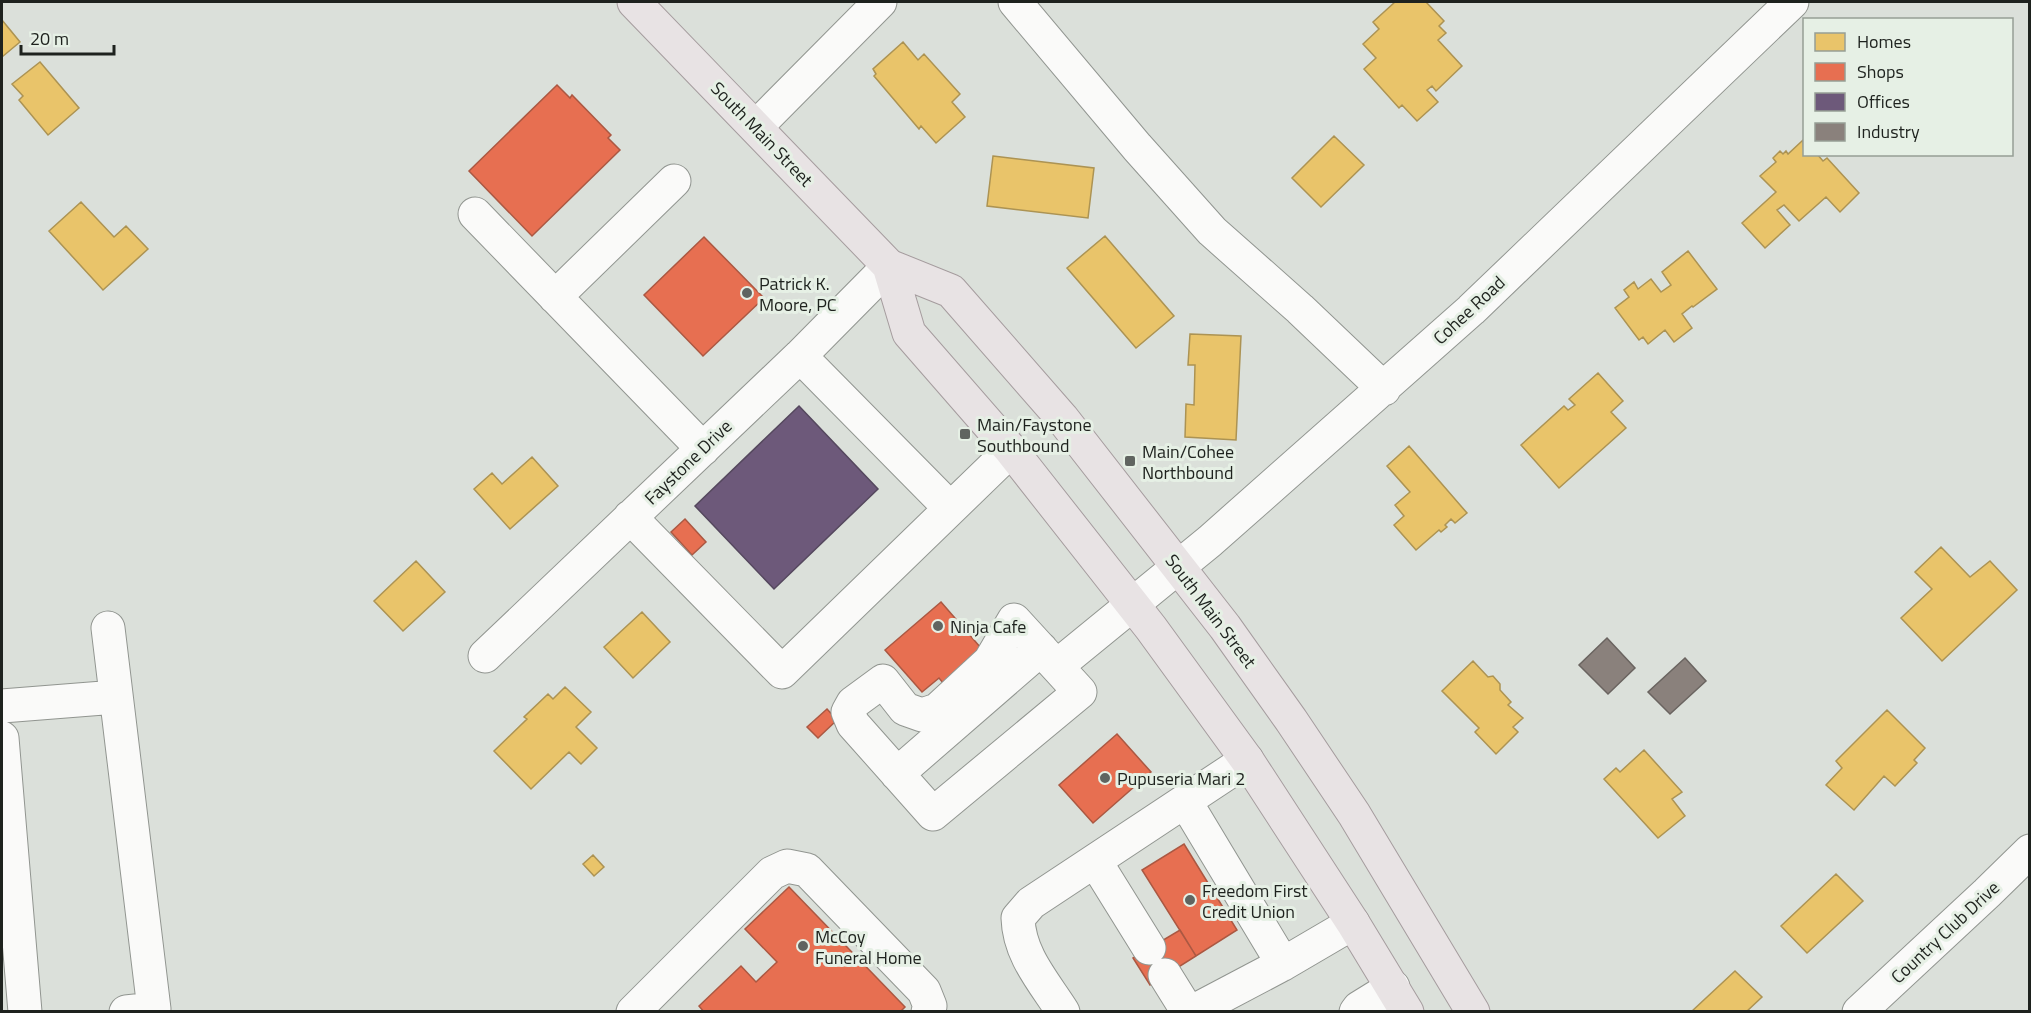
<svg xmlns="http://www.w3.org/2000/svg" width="2031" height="1013" font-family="'Titillium Web',sans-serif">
<rect width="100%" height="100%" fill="#dbe0da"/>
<path fill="#e9c46a" stroke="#ac9353" stroke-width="1.5" d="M 1395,2 L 1426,2 L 1444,21 L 1439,26 L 1446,33 L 1438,40 L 1462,66 L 1436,91 L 1432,86 L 1427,90 L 1438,102 L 1417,121 L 1402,105 L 1399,108 L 1364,69 L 1376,58 L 1363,44 L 1379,29 L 1373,22 Z
M 2,20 L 20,42 L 2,57 Z
M 903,42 L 918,60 L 924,54 L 960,94 L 952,102 L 965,117 L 936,143 L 921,126 L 919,129 L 874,76 L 876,74 L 873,69 Z
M 40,62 L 79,108 L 48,135 L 19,100 L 23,96 L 12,84 Z
M 1334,136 L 1364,165 L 1321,207 L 1292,178 Z
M 1803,140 L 1804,154 L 1817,154 L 1823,161 L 1827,158 L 1859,193 L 1840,212 L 1826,197 L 1799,221 L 1784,205 L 1777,210 L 1790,225 L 1765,248 L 1742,223 L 1776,192 L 1760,176 L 1776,162 L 1773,158 L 1780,151 L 1783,154 L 1786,151 L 1788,154 Z
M 993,156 L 1094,168 L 1088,218 L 987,206 Z
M 81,202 L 114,237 L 126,226 L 148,249 L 103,290 L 49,231 Z
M 1105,236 L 1174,316 L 1136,348 L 1067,268 Z
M 1688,251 L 1717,289 L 1693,307 L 1692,306 L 1682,314 L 1692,328 L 1674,342 L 1665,330 L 1648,344 L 1643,337 L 1639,340 L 1615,308 L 1629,297 L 1624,290 L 1634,282 L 1638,289 L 1651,279 L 1661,292 L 1671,285 L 1662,272 Z
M 1190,334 L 1241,336 L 1236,440 L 1185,437 L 1186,404 L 1194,405 L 1195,365 L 1188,365 Z
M 1598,373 L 1623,401 L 1611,412 L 1626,428 L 1559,488 L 1521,445 L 1564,406 L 1568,410 L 1575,405 L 1569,399 Z
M 1409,446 L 1467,513 L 1455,523 L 1451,519 L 1445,525 L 1447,527 L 1441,532 L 1439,530 L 1416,550 L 1394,525 L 1404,516 L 1395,505 L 1410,492 L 1387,466 Z
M 532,457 L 558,486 L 510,529 L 474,489 L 492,473 L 502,484 Z
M 1941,547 L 1970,577 L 1990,561 L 2017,590 L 1942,661 L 1901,618 L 1932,589 L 1915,572 Z
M 416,561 L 445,592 L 403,631 L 374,601 Z
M 642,612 L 670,642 L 633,678 L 604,647 Z
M 1473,661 L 1488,677 L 1493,676 L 1500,684 L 1500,690 L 1511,702 L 1508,705 L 1523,718 L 1513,727 L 1518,732 L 1496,754 L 1475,732 L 1479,728 L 1442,691 Z
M 565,687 L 591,712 L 576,727 L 597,748 L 581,764 L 569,752 L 531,789 L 494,751 L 527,719 L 524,717 L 548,694 L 553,699 Z
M 1887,710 L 1925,748 L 1914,760 L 1917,763 L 1895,786 L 1884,776 L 1854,810 L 1826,785 L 1842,768 L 1836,761 Z
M 1644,750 L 1682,792 L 1672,799 L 1685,816 L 1658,838 L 1604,779 L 1616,768 L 1620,772 Z
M 593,855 L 604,867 L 594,876 L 583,864 Z
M 1836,874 L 1863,901 L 1807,953 L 1781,926 Z
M 1735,971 L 1762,997 L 1746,1012 L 1691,1012 Z"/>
<path fill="#e76f51" stroke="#ab5842" stroke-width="1.5" d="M 557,85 L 570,98 L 572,95 L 611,135 L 608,138 L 620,150 L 532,236 L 469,171 Z
M 704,237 L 764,298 L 703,356 L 644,295 Z
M 685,519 L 706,542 L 692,555 L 671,532 Z
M 941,602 L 987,655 L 948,689 L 939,678 L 922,692 L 885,650 Z
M 827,709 L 837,720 L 818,738 L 807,727 Z
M 1117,734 L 1151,772 L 1093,823 L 1059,785 Z
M 1184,844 L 1237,930 L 1196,956 L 1142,870 Z
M 789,887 L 905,1007 L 900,1012 L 704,1012 L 699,1006 L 741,966 L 756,982 L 777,962 L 745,929 Z
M 1180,930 L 1196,956 L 1150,985 L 1133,958 Z"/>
<path fill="#6d597a" stroke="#55485e" stroke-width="1.5" d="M 799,406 L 878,489 L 774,589 L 695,506 Z"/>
<path fill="#8a817c" stroke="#6a6460" stroke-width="1.5" d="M 1607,638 L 1635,668 L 1608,694 L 1579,665 Z
M 1685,658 L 1706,681 L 1670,714 L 1648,692 Z"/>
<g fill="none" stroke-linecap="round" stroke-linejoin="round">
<g stroke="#919590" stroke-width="35">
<path id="minor" d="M 1015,2 L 1137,147 L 1212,231 L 1300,309 L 1384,389
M 756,127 L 880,2
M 475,214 L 703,449
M 555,297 L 674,181
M 800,356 L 950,508
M 630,517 L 782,672 L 1011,450
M 1014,620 L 1080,692 L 933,814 L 853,724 L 848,712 L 853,703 L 883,681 L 905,709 L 922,715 L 937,710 L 990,661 Z
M 108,628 L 154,1009 L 126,1012
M 485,656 L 800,356 L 889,266
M 1057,666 L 1210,541 L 1471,310 L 1792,2
M 2,706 L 116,697
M 2,738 L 25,1012
M 897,774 L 1041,649
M 1185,801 L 1283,964
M 1095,861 L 1149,948
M 1165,975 L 1188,1012
M 633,1012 L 772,873 L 787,866 L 807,870 L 924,991 L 930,1006 L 928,1012
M 1063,1012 C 1044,982 1019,955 1018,918 L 1031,903 L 1247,760
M 1192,1012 L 1283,964 L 1353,923
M 1356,1012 L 1359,1008 L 1393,987
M 1859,1012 L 1987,893 L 2030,851"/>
</g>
<g stroke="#a59c9e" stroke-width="35">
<path id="major" d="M 634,2 L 889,266 L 951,291 L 1062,418 L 1225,627 L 1291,720 L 1354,814 L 1473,1012
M 889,266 L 909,333 L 1011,450 L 1151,628 L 1247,760 L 1353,923 L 1407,1012"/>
</g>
<use href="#minor" stroke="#fafaf9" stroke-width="33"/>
<use href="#major" stroke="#e8e3e4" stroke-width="33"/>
</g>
<g fill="#606460" stroke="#e6f0e5" stroke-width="2">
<circle cx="747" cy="293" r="6"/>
<rect x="959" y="428" width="12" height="12" rx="3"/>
<rect x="1124" y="455" width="12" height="12" rx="3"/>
<circle cx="938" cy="626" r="6"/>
<circle cx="1105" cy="778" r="6"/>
<circle cx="1190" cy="900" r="6"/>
<circle cx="803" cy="946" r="6"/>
</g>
<g text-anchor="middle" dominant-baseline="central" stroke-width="6" stroke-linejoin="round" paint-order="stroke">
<g font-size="18" fill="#1e221e" stroke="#e6f0e5">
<text transform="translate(762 134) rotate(46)">South Main Street</text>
<text transform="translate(1469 310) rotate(-43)">Cohee Road</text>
<text transform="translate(688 462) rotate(-44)">Faystone Drive</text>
<text transform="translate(1211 611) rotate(53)">South Main Street</text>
<text transform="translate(1945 932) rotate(-43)">Country Club Drive</text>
</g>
<g font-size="18" fill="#1e221e" stroke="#e6f0e5" text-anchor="start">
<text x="759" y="283">Patrick K.<tspan x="759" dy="21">Moore, PC</tspan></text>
<text x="977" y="424">Main/Faystone<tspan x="977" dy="21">Southbound</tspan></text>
<text x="1142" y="451">Main/Cohee<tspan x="1142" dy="21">Northbound</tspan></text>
<text x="950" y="626">Ninja Cafe</text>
<text x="1117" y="778">Pupuseria Mari 2</text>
<text x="1202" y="890">Freedom First<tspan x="1202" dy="21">Credit Union</tspan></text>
<text x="815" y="936">McCoy<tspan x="815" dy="21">Funeral Home</tspan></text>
</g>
</g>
<rect width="2031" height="1013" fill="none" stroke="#1e221e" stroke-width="6"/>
<rect x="1803" y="18" width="210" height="138" fill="#e6f0e5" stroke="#969e95" stroke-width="1.5"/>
<rect x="1815" y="33" width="30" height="18" fill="#e9c46a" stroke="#969e95" stroke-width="1.5"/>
<text x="1857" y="48" font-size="18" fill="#1e221e">Homes</text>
<rect x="1815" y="63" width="30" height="18" fill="#e76f51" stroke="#969e95" stroke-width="1.5"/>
<text x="1857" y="78" font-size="18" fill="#1e221e">Shops</text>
<rect x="1815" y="93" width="30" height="18" fill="#6d597a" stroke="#969e95" stroke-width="1.5"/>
<text x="1857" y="108" font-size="18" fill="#1e221e">Offices</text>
<rect x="1815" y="123" width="30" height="18" fill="#8a817c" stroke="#969e95" stroke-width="1.5"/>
<text x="1857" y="138" font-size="18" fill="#1e221e">Industry</text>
<path d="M21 45v9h93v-9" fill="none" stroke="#1e221e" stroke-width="3"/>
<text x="30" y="45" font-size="18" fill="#1e221e" stroke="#e6f0e5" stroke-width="4.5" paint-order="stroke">20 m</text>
</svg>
